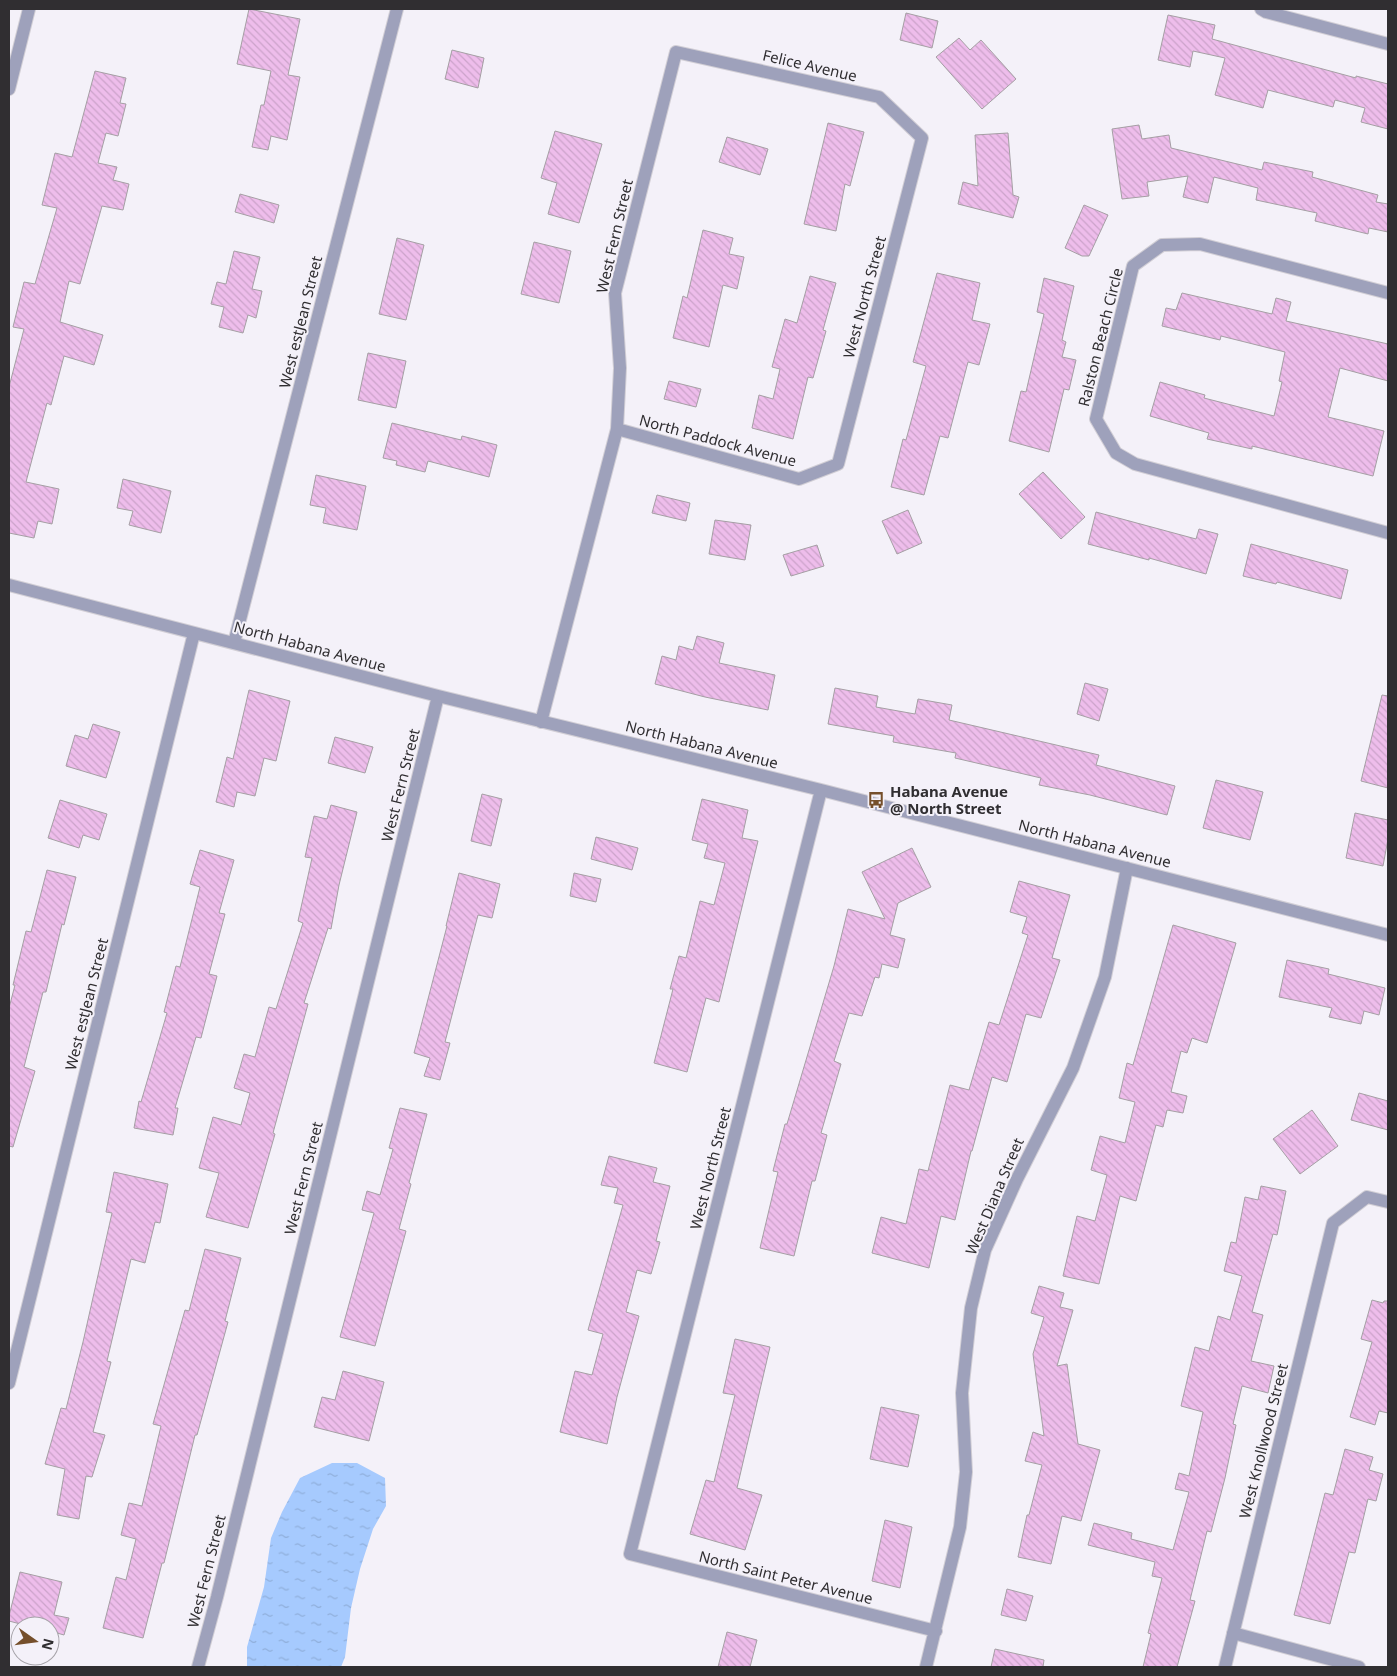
<svg xmlns="http://www.w3.org/2000/svg" width="1397" height="1676" font-family="'Noto Sans',sans-serif">
<defs>
<pattern id="water-ripples" width="26" height="14" patternUnits="userSpaceOnUse" patternTransform="scale(1.25)"><rect width="26" height="14" fill="#a6cafe"/><path d="M2 4q2-2 4 0t4 0M15 11q2-2 4 0t4 0" fill="none" stroke="#8faeda"/></pattern>
<pattern id="building-back-hatch" width="6" height="6" patternUnits="userSpaceOnUse" patternTransform="scale(1.25)"><rect width="6" height="6" fill="#eebdeb"/><path d="M-1 5l2 2M0 0l6 6M5-1l2 2" fill="none" stroke="#cca3ca"/></pattern>
</defs>
<rect width="100%" height="100%" fill="#f4f1f9"/>
<path fill="url(#water-ripples)" d="M 332,1463 L 357,1463 L 385,1478 L 386,1506 L 373,1529 L 360,1569 L 351,1608 L 345,1657 L 341,1667 L 247,1667 L 247,1647 L 264,1587 L 271,1538 L 282,1512 L 300,1478 Z"/>
<path fill="url(#building-back-hatch)" stroke="#a59fa4" d="M 249,9 L 300,19 L 288,75 L 300,77 L 287,140 L 271,136 L 268,150 L 252,147 L 261,105 L 264,105 L 271,71 L 237,64 Z
M 906,13 L 938,21 L 932,48 L 900,40 Z
M 1168,15 L 1215,25 L 1212,39 L 1356,78 L 1356,76 L 1388,84 L 1388,129 L 1361,122 L 1365,108 L 1335,100 L 1333,107 L 1268,90 L 1263,108 L 1215,95 L 1225,58 L 1193,51 L 1190,67 L 1158,60 Z
M 959,38 L 970,50 L 981,40 L 1016,79 L 982,109 L 936,57 Z
M 452,50 L 484,58 L 478,88 L 445,79 Z
M 95,71 L 126,78 L 120,103 L 126,104 L 118,136 L 106,133 L 98,163 L 117,167 L 113,180 L 129,184 L 123,210 L 102,206 L 80,284 L 69,281 L 60,322 L 103,335 L 94,365 L 64,356 L 51,405 L 47,403 L 26,482 L 59,489 L 52,524 L 38,521 L 34,538 L 9,533 L 9,387 L 24,329 L 13,327 L 24,282 L 35,284 L 57,208 L 42,205 L 55,153 L 72,157 Z
M 828,123 L 864,132 L 850,186 L 845,184 L 836,231 L 804,224 Z
M 1139,125 L 1142,139 L 1169,135 L 1171,148 L 1262,170 L 1264,162 L 1313,172 L 1312,177 L 1378,195 L 1376,202 L 1388,204 L 1388,232 L 1369,228 L 1368,234 L 1315,221 L 1317,213 L 1256,200 L 1258,188 L 1214,177 L 1208,203 L 1183,197 L 1188,176 L 1147,182 L 1149,196 L 1122,199 L 1112,129 Z
M 555,131 L 602,144 L 579,223 L 548,214 L 557,183 L 541,178 Z
M 1008,133 L 1013,195 L 1019,197 L 1013,218 L 958,204 L 963,182 L 978,186 L 975,135 Z
M 727,137 L 768,149 L 760,175 L 719,162 Z
M 240,194 L 279,205 L 274,223 L 235,212 Z
M 1084,205 L 1108,215 L 1089,256 L 1082,256 L 1065,248 Z
M 703,230 L 733,238 L 729,254 L 744,257 L 737,289 L 723,285 L 709,347 L 673,338 L 683,296 L 687,298 Z
M 397,238 L 424,245 L 406,320 L 379,314 Z
M 534,242 L 571,251 L 559,303 L 521,294 Z
M 234,251 L 260,257 L 252,289 L 262,291 L 256,318 L 248,315 L 243,333 L 219,327 L 224,307 L 211,304 L 217,282 L 226,284 Z
M 937,273 L 980,283 L 972,320 L 990,324 L 979,365 L 968,362 L 948,438 L 940,436 L 924,495 L 891,487 L 903,439 L 906,440 L 926,366 L 913,362 Z
M 810,276 L 836,283 L 823,330 L 826,331 L 813,378 L 808,377 L 793,439 L 752,428 L 759,395 L 773,399 L 780,369 L 772,367 L 785,319 L 797,323 Z
M 1044,278 L 1074,286 L 1062,340 L 1066,342 L 1062,357 L 1076,360 L 1069,390 L 1064,389 L 1049,452 L 1009,441 L 1021,391 L 1026,392 L 1044,314 L 1037,312 Z
M 1182,293 L 1272,314 L 1276,298 L 1291,302 L 1286,321 L 1388,344 L 1388,381 L 1340,368 L 1328,417 L 1384,431 L 1373,476 L 1252,446 L 1252,449 L 1207,439 L 1209,433 L 1150,416 L 1160,382 L 1205,395 L 1204,398 L 1274,416 L 1282,382 L 1279,381 L 1285,352 L 1221,336 L 1220,340 L 1162,326 L 1166,308 L 1176,310 Z
M 368,353 L 406,361 L 396,408 L 358,400 Z
M 669,381 L 701,389 L 696,407 L 664,399 Z
M 392,423 L 461,440 L 462,436 L 497,445 L 489,477 L 428,461 L 425,472 L 396,465 L 397,461 L 383,458 Z
M 1043,472 L 1085,517 L 1061,539 L 1019,494 Z
M 316,475 L 366,486 L 357,530 L 323,523 L 326,508 L 310,505 Z
M 123,479 L 171,491 L 161,533 L 129,525 L 133,511 L 117,508 Z
M 657,495 L 690,503 L 686,521 L 652,513 Z
M 908,510 L 922,543 L 897,554 L 882,521 Z
M 1096,512 L 1196,539 L 1199,529 L 1218,534 L 1206,574 L 1149,558 L 1149,560 L 1088,544 Z
M 715,520 L 751,525 L 745,560 L 709,554 Z
M 1251,544 L 1348,570 L 1341,599 L 1277,582 L 1276,584 L 1243,576 Z
M 817,545 L 824,566 L 791,576 L 783,555 Z
M 697,636 L 724,643 L 719,663 L 775,675 L 768,710 L 705,697 L 655,684 L 662,656 L 676,660 L 679,646 L 693,650 Z
M 1085,683 L 1108,689 L 1099,721 L 1077,714 Z
M 835,688 L 878,696 L 876,707 L 915,714 L 918,699 L 952,705 L 949,720 L 1099,755 L 1096,765 L 1175,786 L 1167,815 L 1090,795 L 1039,785 L 1041,778 L 955,758 L 956,753 L 893,742 L 894,736 L 828,724 Z
M 249,690 L 290,701 L 276,761 L 264,758 L 255,796 L 237,792 L 234,807 L 216,802 L 227,757 L 233,759 Z
M 1382,695 L 1388,696 L 1388,788 L 1361,781 Z
M 93,724 L 120,732 L 106,778 L 66,766 L 75,735 L 88,739 Z
M 335,737 L 373,747 L 365,773 L 328,763 Z
M 1216,780 L 1263,792 L 1250,840 L 1203,828 Z
M 482,794 L 502,799 L 491,846 L 471,841 Z
M 702,799 L 748,810 L 742,838 L 758,841 L 719,1002 L 706,998 L 687,1072 L 654,1063 L 673,989 L 670,989 L 679,956 L 686,958 L 700,901 L 714,905 L 725,863 L 704,858 L 708,844 L 692,840 Z
M 60,800 L 107,814 L 99,840 L 83,835 L 79,848 L 48,838 Z
M 331,805 L 357,812 L 339,885 L 331,929 L 328,928 L 304,1003 L 308,1004 L 273,1133 L 275,1134 L 248,1228 L 206,1217 L 219,1173 L 199,1168 L 213,1117 L 241,1125 L 250,1093 L 234,1088 L 244,1054 L 255,1057 L 269,1007 L 276,1009 L 303,923 L 298,921 L 312,858 L 305,857 L 314,816 L 327,819 Z
M 1355,813 L 1388,820 L 1388,839 L 1383,866 L 1346,858 Z
M 596,837 L 638,848 L 632,870 L 591,859 Z
M 912,848 L 931,887 L 898,903 L 890,935 L 905,939 L 898,968 L 882,964 L 879,978 L 875,977 L 862,1016 L 849,1013 L 834,1061 L 841,1064 L 821,1133 L 827,1135 L 815,1181 L 812,1181 L 794,1256 L 760,1248 L 778,1172 L 773,1171 L 785,1124 L 787,1124 L 834,966 L 848,909 L 885,919 L 862,872 Z
M 200,850 L 234,860 L 219,913 L 225,914 L 209,974 L 217,976 L 201,1038 L 196,1037 L 175,1108 L 178,1108 L 173,1135 L 134,1128 L 139,1101 L 141,1102 L 167,1013 L 164,1012 L 176,966 L 180,967 L 200,887 L 190,884 Z
M 47,870 L 76,877 L 64,925 L 62,924 L 46,992 L 43,992 L 24,1067 L 35,1071 L 13,1147 L 9,1146 L 9,1008 L 15,985 L 13,985 L 26,931 L 31,932 Z
M 459,873 L 500,884 L 492,918 L 478,915 L 445,1042 L 450,1043 L 440,1080 L 424,1076 L 430,1058 L 414,1053 L 447,926 L 446,926 Z
M 574,873 L 601,879 L 596,902 L 570,896 Z
M 1019,881 L 1070,895 L 1052,958 L 1060,960 L 1041,1018 L 1026,1014 L 1007,1082 L 992,1077 L 972,1151 L 971,1151 L 955,1220 L 941,1216 L 929,1268 L 872,1253 L 881,1217 L 906,1224 L 919,1169 L 928,1171 L 950,1085 L 969,1090 L 989,1022 L 999,1025 L 1028,935 L 1022,933 L 1027,917 L 1010,912 Z
M 1173,925 L 1236,943 L 1207,1043 L 1192,1038 L 1187,1053 L 1181,1051 L 1171,1092 L 1187,1096 L 1183,1113 L 1167,1110 L 1163,1127 L 1156,1125 L 1136,1201 L 1120,1196 L 1099,1284 L 1063,1276 L 1077,1216 L 1095,1221 L 1107,1175 L 1091,1170 L 1100,1136 L 1125,1143 L 1135,1102 L 1119,1098 L 1127,1063 L 1133,1065 Z
M 1287,960 L 1329,969 L 1328,974 L 1385,988 L 1379,1015 L 1364,1011 L 1361,1024 L 1329,1017 L 1332,1008 L 1279,997 Z
M 1359,1093 L 1388,1101 L 1388,1130 L 1351,1120 Z
M 400,1108 L 427,1114 L 409,1183 L 411,1184 L 399,1229 L 406,1231 L 375,1346 L 340,1337 L 374,1213 L 362,1210 L 367,1191 L 380,1195 L 393,1149 L 389,1148 Z
M 1312,1110 L 1338,1146 L 1300,1174 L 1273,1139 Z
M 609,1156 L 657,1168 L 653,1182 L 670,1186 L 656,1241 L 660,1242 L 651,1274 L 637,1270 L 626,1312 L 639,1316 L 617,1397 L 607,1444 L 560,1432 L 575,1371 L 592,1375 L 603,1334 L 588,1330 L 623,1205 L 614,1203 L 618,1188 L 601,1185 Z
M 114,1172 L 168,1184 L 160,1223 L 155,1222 L 145,1263 L 131,1259 L 107,1361 L 111,1362 L 93,1432 L 105,1435 L 92,1477 L 86,1476 L 79,1519 L 57,1515 L 65,1469 L 45,1464 L 61,1408 L 66,1409 L 83,1342 L 112,1213 L 106,1212 Z
M 1261,1186 L 1286,1191 L 1277,1235 L 1273,1234 L 1252,1312 L 1263,1315 L 1251,1361 L 1274,1366 L 1268,1393 L 1242,1386 L 1233,1424 L 1236,1425 L 1225,1478 L 1211,1532 L 1207,1531 L 1190,1600 L 1195,1601 L 1177,1667 L 1143,1667 L 1151,1634 L 1148,1633 L 1162,1578 L 1152,1576 L 1155,1562 L 1088,1545 L 1094,1523 L 1132,1533 L 1131,1539 L 1173,1550 L 1189,1492 L 1175,1489 L 1179,1473 L 1189,1476 L 1203,1412 L 1181,1406 L 1195,1347 L 1209,1351 L 1218,1316 L 1230,1320 L 1242,1276 L 1224,1271 L 1231,1242 L 1236,1243 L 1245,1197 L 1258,1200 Z
M 205,1249 L 241,1258 L 225,1321 L 228,1322 L 197,1435 L 195,1435 L 164,1563 L 162,1563 L 143,1638 L 103,1628 L 116,1577 L 126,1580 L 136,1539 L 121,1535 L 129,1503 L 142,1506 L 161,1426 L 153,1424 L 185,1310 L 189,1311 Z
M 1039,1286 L 1064,1293 L 1060,1307 L 1073,1310 L 1057,1366 L 1067,1364 L 1078,1444 L 1100,1450 L 1081,1521 L 1062,1516 L 1051,1564 L 1018,1557 L 1027,1515 L 1029,1515 L 1042,1465 L 1025,1461 L 1033,1432 L 1044,1436 L 1033,1354 L 1044,1317 L 1031,1313 Z
M 1372,1300 L 1383,1303 L 1384,1301 L 1388,1301 L 1388,1413 L 1379,1411 L 1375,1425 L 1350,1417 L 1372,1342 L 1361,1339 Z
M 735,1339 L 770,1347 L 737,1488 L 762,1495 L 745,1550 L 690,1534 L 706,1480 L 714,1482 L 735,1395 L 723,1393 Z
M 343,1371 L 384,1382 L 369,1441 L 314,1427 L 322,1397 L 335,1400 Z
M 881,1407 L 919,1415 L 908,1467 L 870,1459 Z
M 1345,1449 L 1373,1457 L 1369,1470 L 1383,1474 L 1376,1501 L 1368,1499 L 1355,1553 L 1349,1552 L 1330,1624 L 1294,1615 L 1325,1493 L 1333,1495 Z
M 885,1520 L 912,1527 L 900,1588 L 872,1581 Z
M 20,1572 L 62,1582 L 54,1615 L 69,1618 L 64,1635 L 50,1631 L 50,1626 L 28,1626 L 9,1621 L 9,1616 Z
M 1007,1589 L 1033,1596 L 1026,1621 L 1001,1615 Z
M 727,1632 L 757,1640 L 750,1667 L 718,1667 Z
M 995,1649 L 1044,1660 L 1043,1667 L 991,1667 Z"/>
<g fill="none" stroke-linecap="round" stroke-linejoin="round">
<g stroke="#d1ced5" stroke-width="14">
<path id="minor" d="M 1261,9 L 1266,12 L 1388,44
M 9,89 L 29,9
M 1388,293 L 1200,244 L 1162,245 L 1133,266 L 1096,419 L 1116,453 L 1135,464 L 1388,533
M 9,585 L 438,696 L 821,790 L 1388,935
M 234,643 L 397,9
M 541,722 L 617,429 L 620,368 L 615,293 L 676,52 L 879,97 L 922,138 L 838,464 L 799,479 L 617,429
M 821,790 L 630,1554 L 936,1631
M 9,1383 L 194,633
M 1233,1633 L 1359,1667
M 198,1667 L 217,1597 L 438,696
M 926,1667 L 960,1527 L 966,1472 L 962,1393 L 971,1308 L 985,1250 L 1017,1179 L 1073,1068 L 1105,977 L 1127,868
M 1225,1667 L 1333,1223 L 1367,1197 L 1388,1202"/>
</g>
<use href="#minor" stroke="#9ea1bb" stroke-width="12"/>
</g>
<defs>
<g id="bus-bare" transform="scale(1.35)"><path d="M-5-6H5V4H4V6H2V4H-2V6H-4V4H-5ZM-3.5-4V0h7V-4ZM-3.5 1.2v1.5H-2V1.2ZM2 1.2v1.5H3.5V1.2Z" fill="#754f2b" stroke="#f4f1f9" stroke-width="2.5" paint-order="stroke"/></g>
</defs>
<g fill-rule="evenodd">
<use href="#bus-bare" x="876" y="800"/>
</g>
<g text-anchor="middle" dominant-baseline="central" stroke-width="4" stroke-linejoin="round" paint-order="stroke">
<g font-size="15" fill="#302e31" stroke="#f4f1f9">
<text transform="translate(810 65) rotate(13)">Felice Avenue</text>
<text transform="translate(614 236) rotate(-77)">West Fern Street</text>
<text transform="translate(864 297) rotate(-75)">West North Street</text>
<text transform="translate(300 322) rotate(-76)">West estJean Street</text>
<text transform="translate(1100 337) rotate(-76)">Ralston Beach Circle</text>
<text transform="translate(718 440) rotate(15)">North Paddock Avenue</text>
<text transform="translate(310 646) rotate(15)">North Habana Avenue</text>
<text transform="translate(702 744) rotate(14)">North Habana Avenue</text>
<text transform="translate(400 785) rotate(-76)">West Fern Street</text>
<text transform="translate(1095 843) rotate(14)">North Habana Avenue</text>
<text transform="translate(86 1004) rotate(-76)">West estJean Street</text>
<text transform="translate(710 1168) rotate(-76)">West North Street</text>
<text transform="translate(303 1178) rotate(-76)">West Fern Street</text>
<text transform="translate(994 1196) rotate(-67)">West Diana Street</text>
<text transform="translate(1263 1441) rotate(-76)">West Knollwood Street</text>
<text transform="translate(206 1571) rotate(-76)">West Fern Street</text>
<text transform="translate(786 1577) rotate(14)">North Saint Peter Avenue</text>
</g>
<g font-size="15" font-weight="bold" fill="#302e31" stroke="#f4f1f9" text-anchor="start">
<text x="890" y="791">Habana Avenue<tspan x="890" dy="17">@ North Street</tspan></text>
</g>
</g>
<rect width="1397" height="1676" fill="none" stroke="#302e31" stroke-width="20"/>
<g transform="translate(35 1641) rotate(104)"><circle r="24" fill="#f4f1f9" stroke="#a6a3a9"/>
<path d="M0-4L9 19L0 12L-9 19Z" fill="#754f2b"/>
<text y="-8" font-size="14" font-weight="bold" text-anchor="middle" fill="#302e31">N</text>
</g>
</svg>
